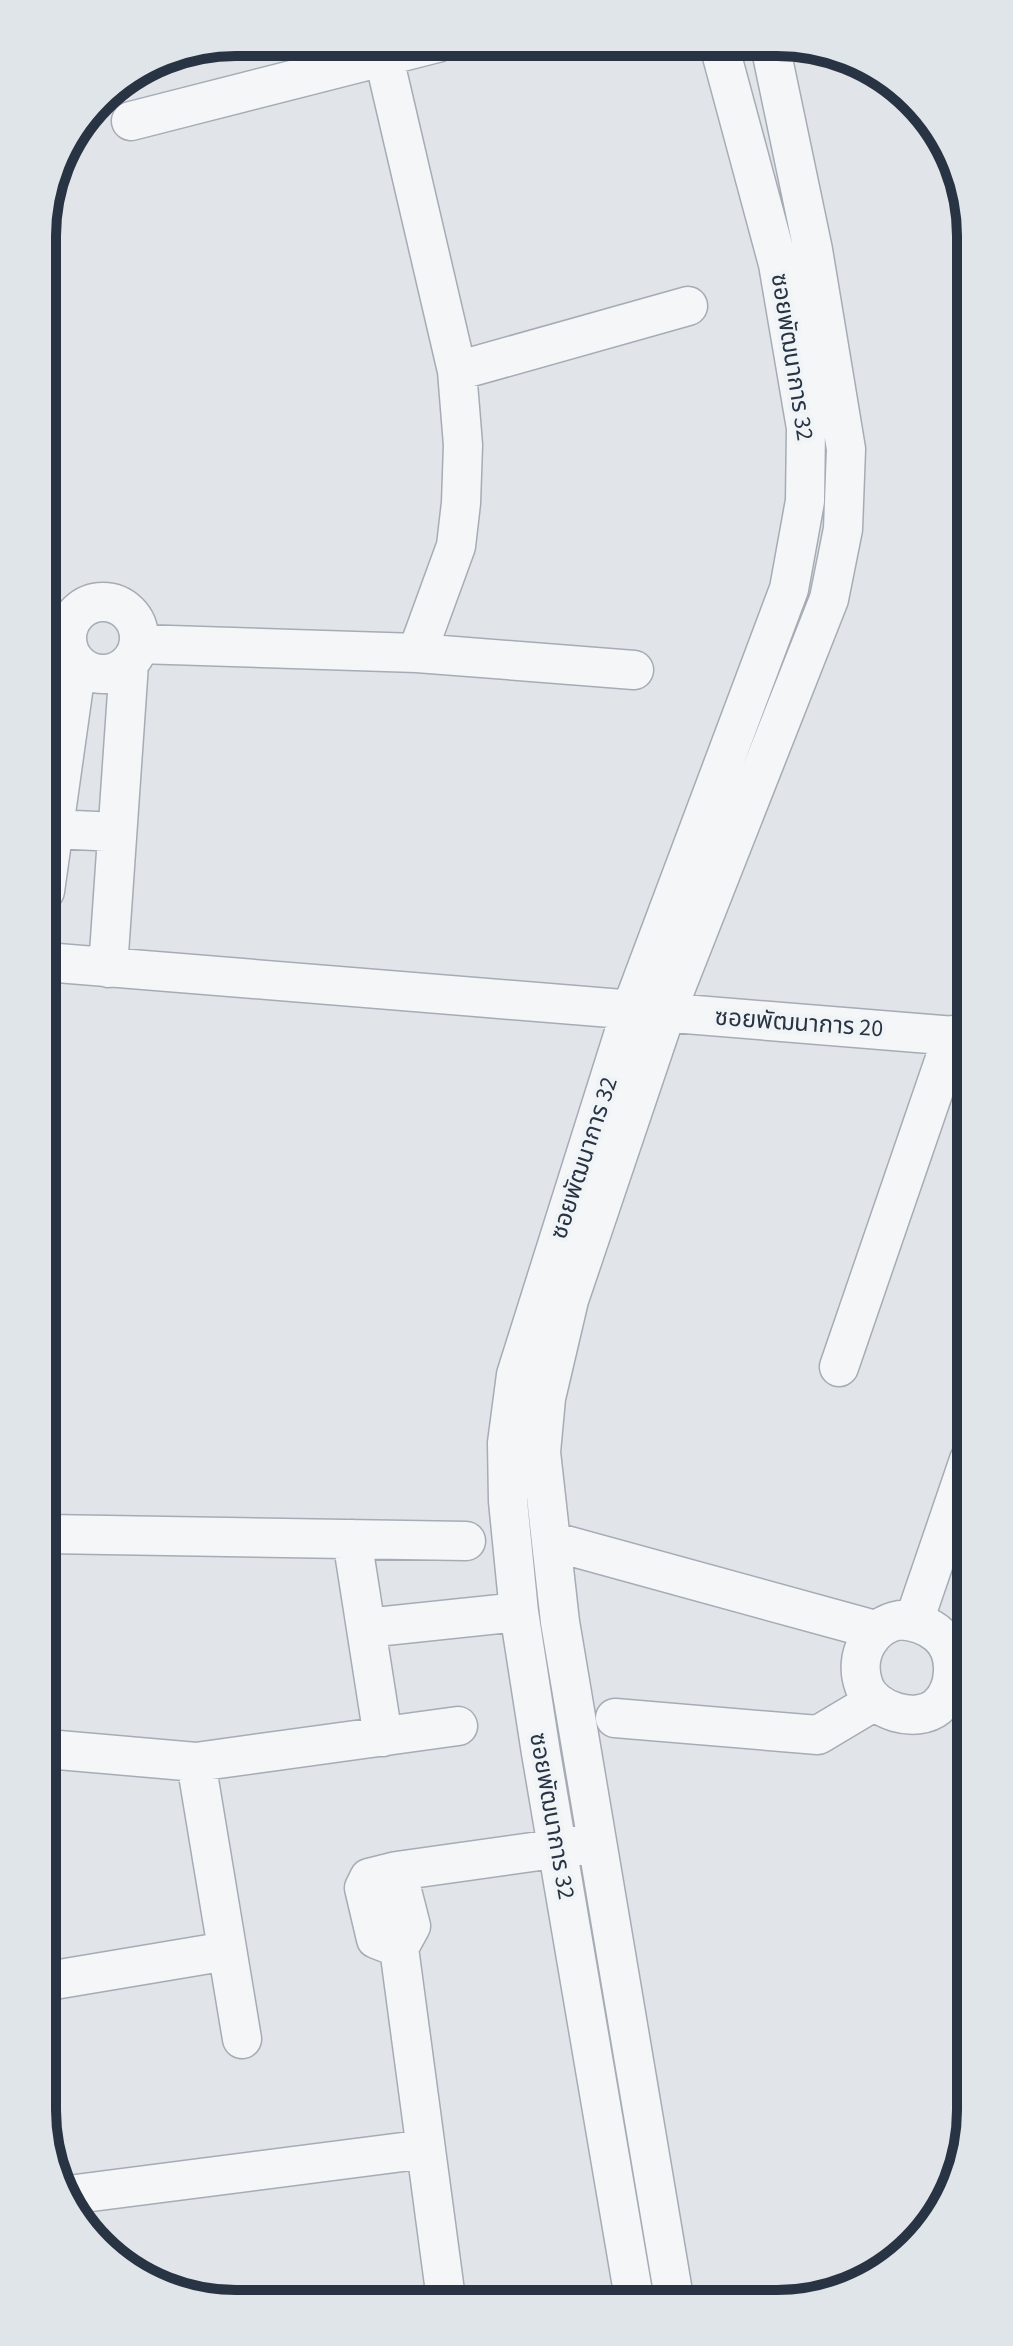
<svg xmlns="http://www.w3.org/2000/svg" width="1013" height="2346" font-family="'Source Sans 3','Noto Sans Thai',sans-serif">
<rect width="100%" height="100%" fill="#e1e5ea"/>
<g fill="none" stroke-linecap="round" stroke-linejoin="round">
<g stroke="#a6acb5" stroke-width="41">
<path id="minor" d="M 384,58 L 457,371 L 463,445 L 461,503 L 456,546 L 417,653
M 131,121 L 437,43
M 457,371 L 688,306
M67 638a36 36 0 1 1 72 0a36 36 0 1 1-72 0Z
M 139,644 L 417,653 L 634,670
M 53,829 L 117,832
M 45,891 L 77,664
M 45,962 L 967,1037
M 108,968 L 129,664
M 839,1367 L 953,1035
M 47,1534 L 466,1541
M 352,1539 L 383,1737
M 551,1541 L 875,1630
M 900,1620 C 913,1621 928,1625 939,1635 C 959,1653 957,1690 937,1707 C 916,1724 873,1711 864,1686 C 853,1656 870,1625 900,1620 Z
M 914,1621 L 969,1460
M 366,1628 L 519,1612
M 615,1718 L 818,1735 L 875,1701
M 47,1749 L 196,1762 L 458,1726
M 196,1762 L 242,2039
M 397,1871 L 411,1926 L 399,1948 L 446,2299
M 399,1948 L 376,1939 L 364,1888 L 369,1878 L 397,1871 L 582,1845
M 48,1981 L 227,1951
M 76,2194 L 426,2149
M 634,2298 L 541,1753 L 519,1612 L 508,1501 L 507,1443 L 516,1375 L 631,1010 L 789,589 L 805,501 L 806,428 L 778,264 L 719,45
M 674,2298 L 560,1622 L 541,1452 L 546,1398 L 569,1300 L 666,1013 L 829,599 L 843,529 L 846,449 L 813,250 L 770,45"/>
</g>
<use href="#minor" stroke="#f4f6f8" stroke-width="38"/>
</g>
<g text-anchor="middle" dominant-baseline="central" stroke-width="8" stroke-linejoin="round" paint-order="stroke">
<g font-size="24" fill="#283443" stroke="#f0f4f7">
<text transform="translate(792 357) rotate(81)">ซอยพัฒนาการ 32</text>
<text transform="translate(799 1023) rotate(4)">ซอยพัฒนาการ 20</text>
<text transform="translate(584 1158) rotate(-72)">ซอยพัฒนาการ 32</text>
<text transform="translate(552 1816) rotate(80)">ซอยพัฒนาการ 32</text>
</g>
</g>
<path d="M0 0H1013V2346H0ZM236 56H777A180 180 0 0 1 957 236V2110A180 180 0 0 1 777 2290H236A180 180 0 0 1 56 2110V236A180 180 0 0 1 236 56Z" fill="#e0e5e9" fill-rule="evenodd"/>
<path fill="none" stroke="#283443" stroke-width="10" d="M236 56H777A180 180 0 0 1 957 236V2110A180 180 0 0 1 777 2290H236A180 180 0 0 1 56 2110V236A180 180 0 0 1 236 56Z"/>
</svg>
